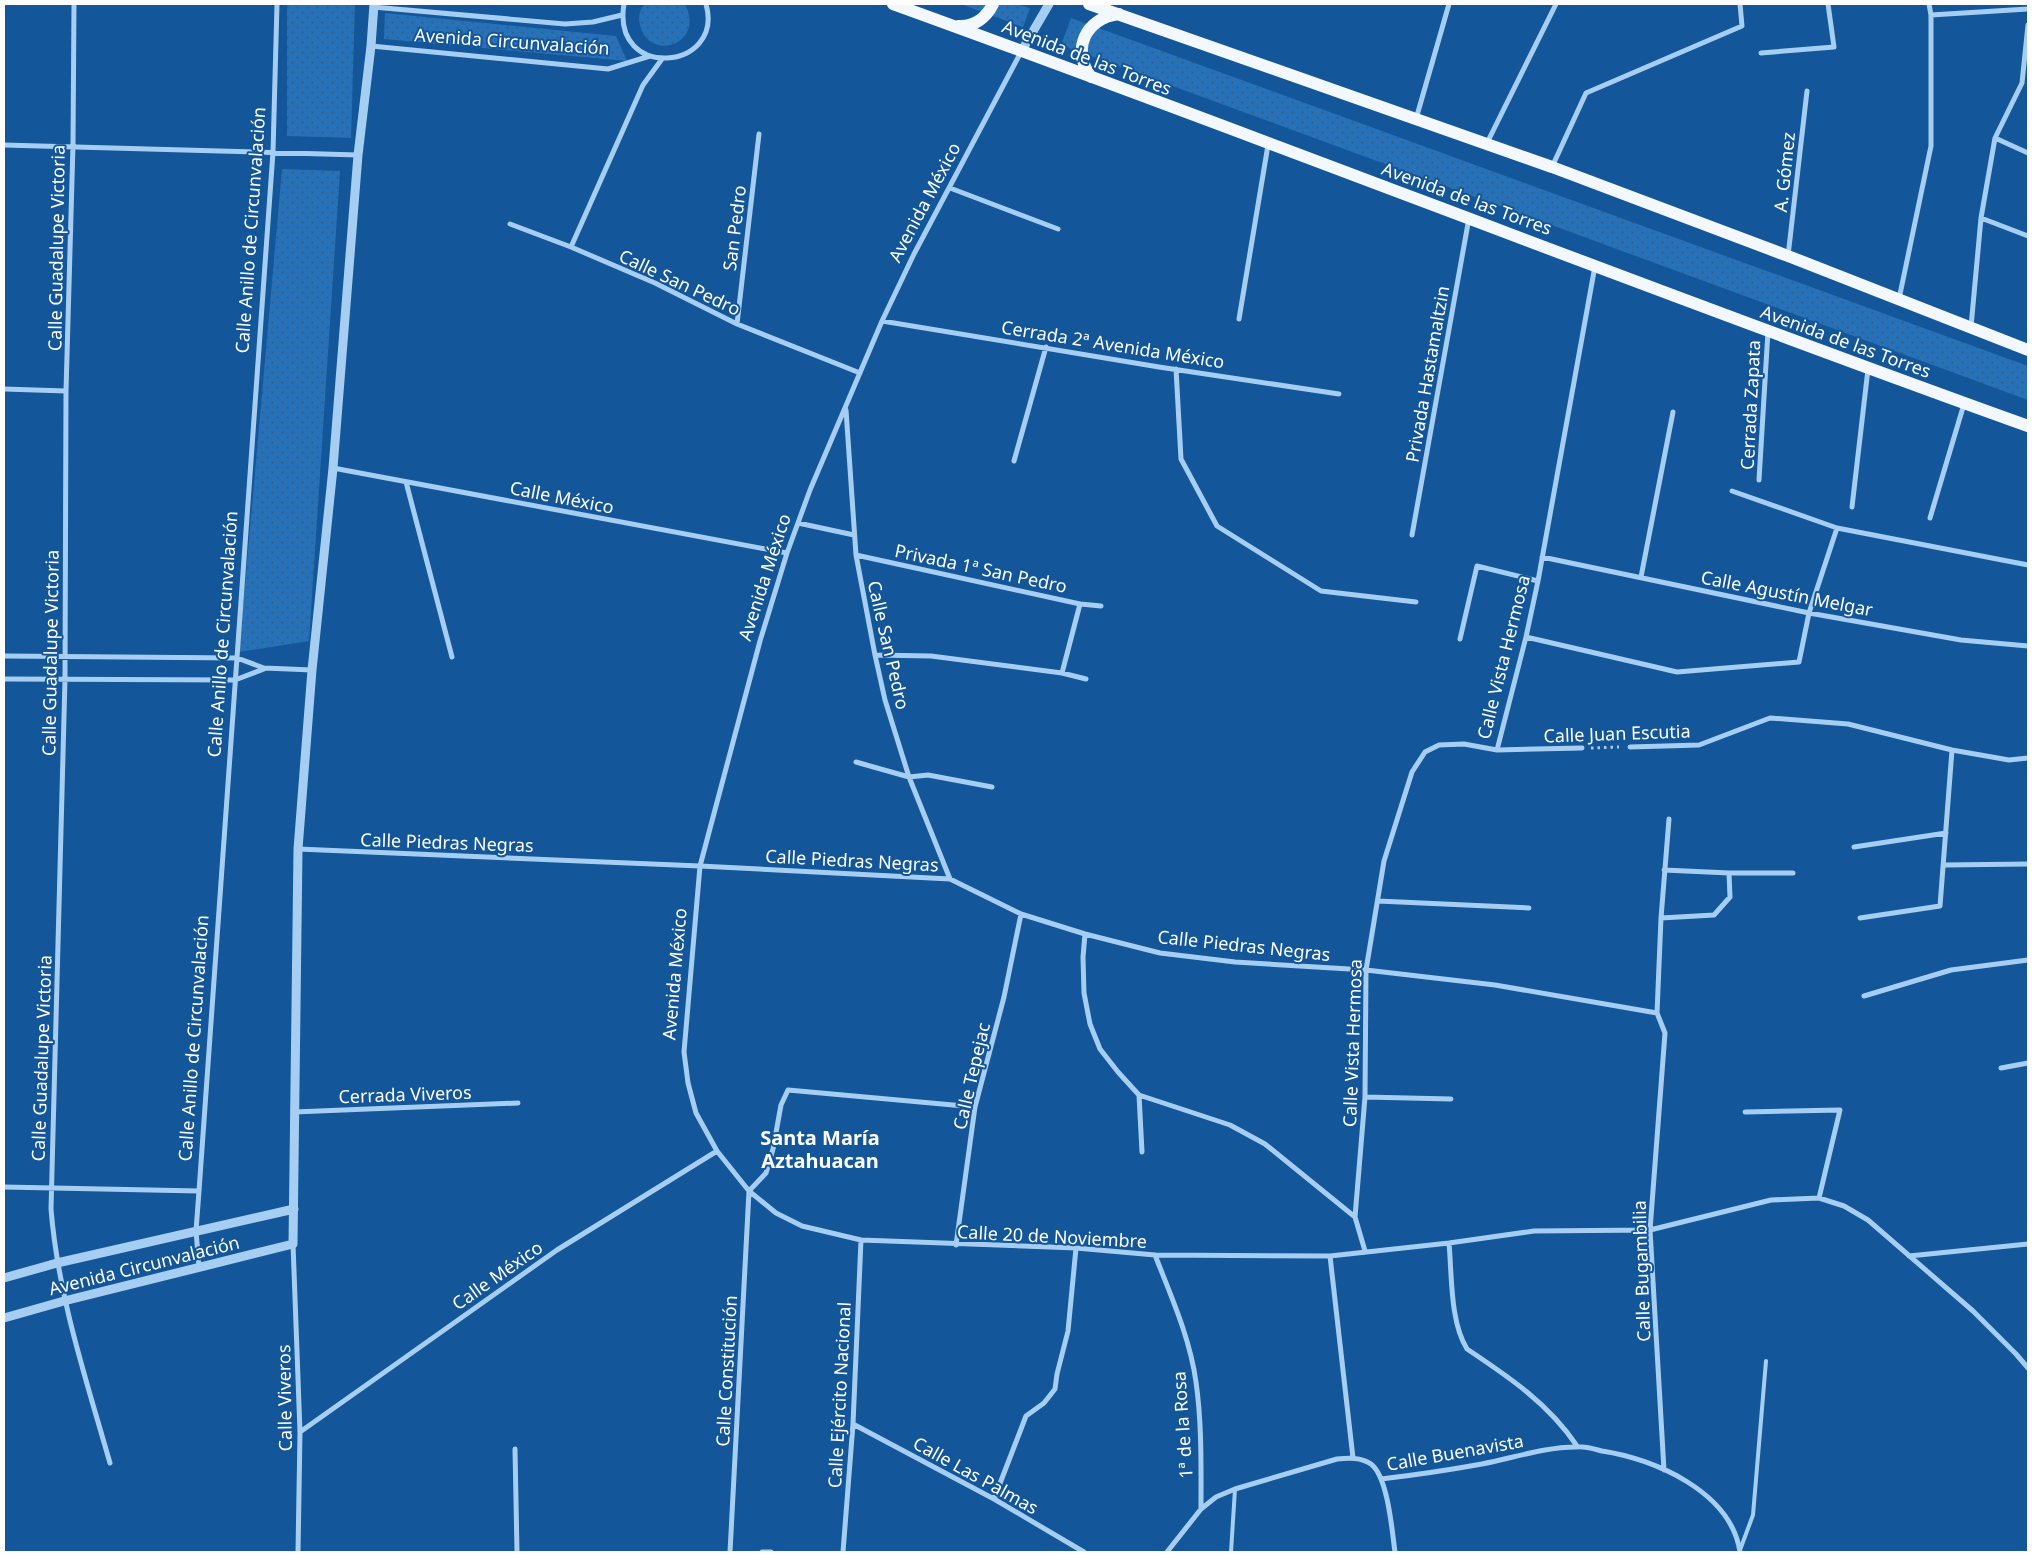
<svg xmlns="http://www.w3.org/2000/svg" width="2032" height="1556" font-family="'Noto Sans',sans-serif">
<defs>
<pattern id="grass-dots" width="8" height="8" patternUnits="userSpaceOnUse" patternTransform="scale(1.25)"><rect width="8" height="8" fill="#2671b8"/><path d="M2 2h.1M6 6h.1" fill="none" stroke="#3b5d7d" stroke-width="1.8" stroke-linecap="round"/></pattern>
</defs>
<rect width="100%" height="100%" fill="#135699"/>
<path fill="url(#grass-dots)" d="M 287,4 L 355,4 L 351,138 L 287,136 Z
M 645,4 L 685,4 C 706,46 648,62 640,25 C 638,18 639,10 645,4 Z
M 961,4 L 1017,4 L 1030,8 L 1023,27 Z
M 385,13 L 616,36 L 627,61 L 384,39 Z
M 1071,18 L 2028,366 L 2028,400 L 1061,45 Z
M 282,169 L 340,171 L 309,641 L 239,652 Z"/>
<g fill="none" stroke-linecap="round" stroke-linejoin="round">
<path stroke="#a6cef3" stroke-width="3" stroke-dasharray="2.5 4" stroke-linecap="butt" d="M 1591,748 L 1619,747"/>
<path stroke="#a6cef3" stroke-width="4" d="M 1740,1550 L 1753,1515 L 1766,1361
M 1231,1552 L 1235,1489"/>
<path stroke="#a6cef3" stroke-width="5" d="M 74,4 L 73,145 L 66,391 L 65,679 L 51,1209 C 58,1296 86,1379 110,1463
M 624,4 C 611,81 725,71 706,4
M 373,7 L 565,24 L 593,22 L 622,15
M 1931,15 L 2028,9
M 371,46 L 608,69 L 650,56
M 1021,52 L 914,254 L 882,321 L 810,490 L 787,553 L 760,641 L 700,866 L 684,1052 L 688,1083 L 696,1113 L 717,1151 L 749,1191 L 776,1213 L 802,1226 L 861,1240 L 1076,1248 L 1155,1255 L 1330,1256 L 1449,1243 L 1534,1231 L 1650,1230 L 1771,1200 L 1819,1198 L 1844,1206 L 1868,1220 L 1973,1311 L 2016,1354 L 2028,1368
M 1761,53 L 1834,47 L 1828,4
M 1416,119 L 1449,4
M 1995,138 L 2028,153
M 1487,143 L 1556,4
M 4,145 L 358,155
M 1552,167 L 1586,93 L 1742,26 L 1740,4
M 950,188 L 1058,229
M 1981,218 L 2028,236
M 510,224 L 571,247 L 655,283 L 737,324 L 860,373
M 571,247 L 643,85 L 662,59
M 1788,256 L 1807,91
M 1899,299 L 1931,146 L 1931,15 L 1929,4
M 1239,319 L 1268,145
M 882,321 L 1159,367 L 1339,394
M 737,324 L 759,134
M 1971,327 L 1981,218 L 1995,138 L 2022,83 L 2028,25
M 1176,369 L 1181,459 L 1217,526 L 1321,591 L 1416,602
M 4,389 L 66,391
M 846,410 L 856,555 L 875,655 L 885,700 L 909,777 L 950,879
M 1014,461 L 1046,347
M 333,468 L 787,553
M 1759,480 L 1768,331
M 406,482 L 452,657
M 1732,491 L 1837,528 L 2028,565
M 1852,507 L 1868,369
M 1930,518 L 1964,404
M 798,523 L 854,535
M 1412,535 L 1469,218
M 856,555 L 1080,604 L 1101,606
M 1542,557 L 1809,613 L 1961,640 L 2028,646
M 1641,577 L 1673,412
M 1526,637 L 1677,672 L 1799,662 L 1809,613 L 1837,528
M 1460,639 L 1477,566 L 1538,581
M 875,655 L 931,656 L 1062,673 L 1086,679
M 4,656 L 237,658 L 264,668 L 312,670
M 1062,673 L 1080,604
M 4,679 L 235,680 L 264,669
M 1630,747 L 1699,745 L 1770,718 L 1848,724 L 1952,750 L 2009,760 L 2028,758
M 1497,750 L 1526,637 L 1538,581 L 1595,266
M 856,762 L 909,777 L 928,775 L 992,787
M 1854,847 L 1946,833
M 298,849 L 700,866 L 950,879 L 1021,914 L 1085,934 L 1160,953 L 1235,962 L 1366,970 L 1495,985 L 1657,1013
M 1944,865 L 2028,864
M 1664,870 L 1729,873
M 1378,901 L 1529,908
M 1661,918 L 1714,915 L 1730,897 L 1729,873 L 1793,873
M 1860,918 L 1940,906 L 1952,750
M 1085,934 L 1083,957 L 1084,993 L 1090,1024 L 1100,1049 L 1118,1072 L 1139,1095 L 1230,1125 L 1265,1144 L 1355,1217
M 1864,996 L 1951,970 L 2028,960
M 2001,1068 L 2028,1063
M 1139,1095 L 1142,1152
M 1365,1097 L 1451,1099
M 294,1112 L 518,1103
M 1745,1112 L 1840,1110 L 1819,1198
M 4,1187 L 199,1191
M 749,1191 L 766,1173 L 773,1149 L 781,1105 L 788,1090 L 975,1107
M 1449,1243 C 1452,1276 1450,1322 1467,1349 C 1509,1377 1549,1404 1577,1446
M 293,1244 L 300,1432 L 298,1552
M 956,1245 L 975,1107 L 1004,997 L 1021,914
M 1365,1251 L 1355,1217 L 1365,1097 L 1366,970 L 1384,861 L 1412,772 L 1425,752 L 1439,745 L 1464,744 L 1497,750 L 1582,748
M 1155,1255 C 1171,1296 1190,1338 1196,1382 C 1202,1424 1201,1467 1201,1509
M 1330,1256 L 1353,1458
M 1909,1256 L 2028,1244
M 199,1267 L 196,1231 L 199,1191 L 273,152 L 277,4
M 853,1424 L 994,1499 L 1084,1552
M 300,1432 L 557,1250 L 717,1151
M 515,1449 L 517,1552
M 1664,1470 L 1650,1230 L 1665,1033 L 1657,1013 L 1661,918 L 1669,819
M 1381,1479 C 1415,1475 1449,1470 1482,1464 C 1513,1458 1545,1447 1576,1447 C 1584,1446 1594,1449 1602,1451 C 1655,1459 1731,1492 1740,1552
M 994,1499 L 1026,1416 L 1044,1403 L 1055,1389 L 1057,1374 L 1068,1331 L 1076,1248
M 730,1552 L 749,1191
M 762,1552 L 771,1552
M 843,1552 L 853,1424 L 861,1240
M 1167,1552 L 1201,1509 L 1216,1497 L 1235,1489 L 1337,1459 C 1348,1458 1361,1457 1371,1464 C 1388,1477 1392,1531 1395,1552"/>
<path stroke="#a6cef3" stroke-width="9" d="M 1021,52 L 1049,4
M 4,1278 L 57,1263 L 294,1209
M 4,1318 L 64,1301 L 293,1244 L 298,849 L 312,670 L 333,468 L 358,155 L 371,46 L 374,4"/>
<path stroke="#f3f8ff" stroke-width="12" d="M 893,4 C 1273,141 1648,290 2028,426
M 1089,4 L 1552,167 L 1788,256 L 2028,350
M 958,26 C 974,27 986,18 993,4
M 1091,77 C 1071,50 1085,18 1119,14"/>
</g>
<g text-anchor="middle" dominant-baseline="central" stroke-width="4" stroke-linejoin="round" paint-order="stroke">
<g font-size="18" fill="#fff" stroke="#135699">
<text transform="translate(512 41) rotate(4)">Avenida Circunvalación</text>
<text transform="translate(1087 57) rotate(21)">Avenida de las Torres</text>
<text transform="translate(1784 172) rotate(-84)">A. Gómez</text>
<text transform="translate(1467 198) rotate(20)">Avenida de las Torres</text>
<text transform="translate(924 202) rotate(-62)">Avenida México</text>
<text transform="translate(734 228) rotate(-83)">San Pedro</text>
<text transform="translate(250 230) rotate(-86)">Calle Anillo de Circunvalación</text>
<text transform="translate(56 248) rotate(-89)">Calle Guadalupe Victoria</text>
<text transform="translate(680 282) rotate(25)">Calle San Pedro</text>
<text transform="translate(1846 341) rotate(20)">Avenida de las Torres</text>
<text transform="translate(1113 344) rotate(9)">Cerrada 2ª Avenida México</text>
<text transform="translate(1427 374) rotate(-80)">Privada Hastamaltzin</text>
<text transform="translate(1750 405) rotate(-87)">Cerrada Zapata</text>
<text transform="translate(562 497) rotate(11)">Calle México</text>
<text transform="translate(981 568) rotate(12)">Privada 1ª San Pedro</text>
<text transform="translate(764 577) rotate(-72)">Avenida México</text>
<text transform="translate(1787 593) rotate(11)">Calle Agustín Melgar</text>
<text transform="translate(222 634) rotate(-86)">Calle Anillo de Circunvalación</text>
<text transform="translate(889 645) rotate(77)">Calle San Pedro</text>
<text transform="translate(50 653) rotate(-89)">Calle Guadalupe Victoria</text>
<text transform="translate(1503 657) rotate(-76)">Calle Vista Hermosa</text>
<text transform="translate(1617 733) rotate(-2)">Calle Juan Escutia</text>
<text transform="translate(447 842) rotate(2)">Calle Piedras Negras</text>
<text transform="translate(852 860) rotate(3)">Calle Piedras Negras</text>
<text transform="translate(1244 945) rotate(6)">Calle Piedras Negras</text>
<text transform="translate(674 974) rotate(-85)">Avenida México</text>
<text transform="translate(193 1038) rotate(-86)">Calle Anillo de Circunvalación</text>
<text transform="translate(1352 1043) rotate(-88)">Calle Vista Hermosa</text>
<text transform="translate(41 1058) rotate(-88)">Calle Guadalupe Victoria</text>
<text transform="translate(971 1076) rotate(-77)">Calle Tepejac</text>
<text transform="translate(405 1094) rotate(-2)">Cerrada Viveros</text>
<text transform="translate(1052 1236) rotate(3)">Calle 20 de Noviembre</text>
<text transform="translate(144 1265) rotate(-14)">Avenida Circunvalación</text>
<text transform="translate(1641 1271) rotate(-92)">Calle Bugambilia</text>
<text transform="translate(497 1275) rotate(-35)">Calle México</text>
<text transform="translate(726 1371) rotate(-87)">Calle Constitución</text>
<text transform="translate(839 1395) rotate(-87)">Calle Ejército Nacional</text>
<text transform="translate(284 1398) rotate(-91)">Calle Viveros</text>
<text transform="translate(1182 1425) rotate(-94)">1ª de la Rosa</text>
<text transform="translate(1455 1452) rotate(-10)">Calle Buenavista</text>
<text transform="translate(976 1475) rotate(29)">Calle Las Palmas</text>
</g>
<g font-size="20" font-weight="bold" fill="#fff" stroke="#135699">
<text x="820" y="1137">Santa María<tspan x="820" dy="23">Aztahuacan</tspan></text>
</g>
</g>
<rect width="2032" height="1556" fill="none" stroke="#ffffff" stroke-width="10"/>
</svg>
